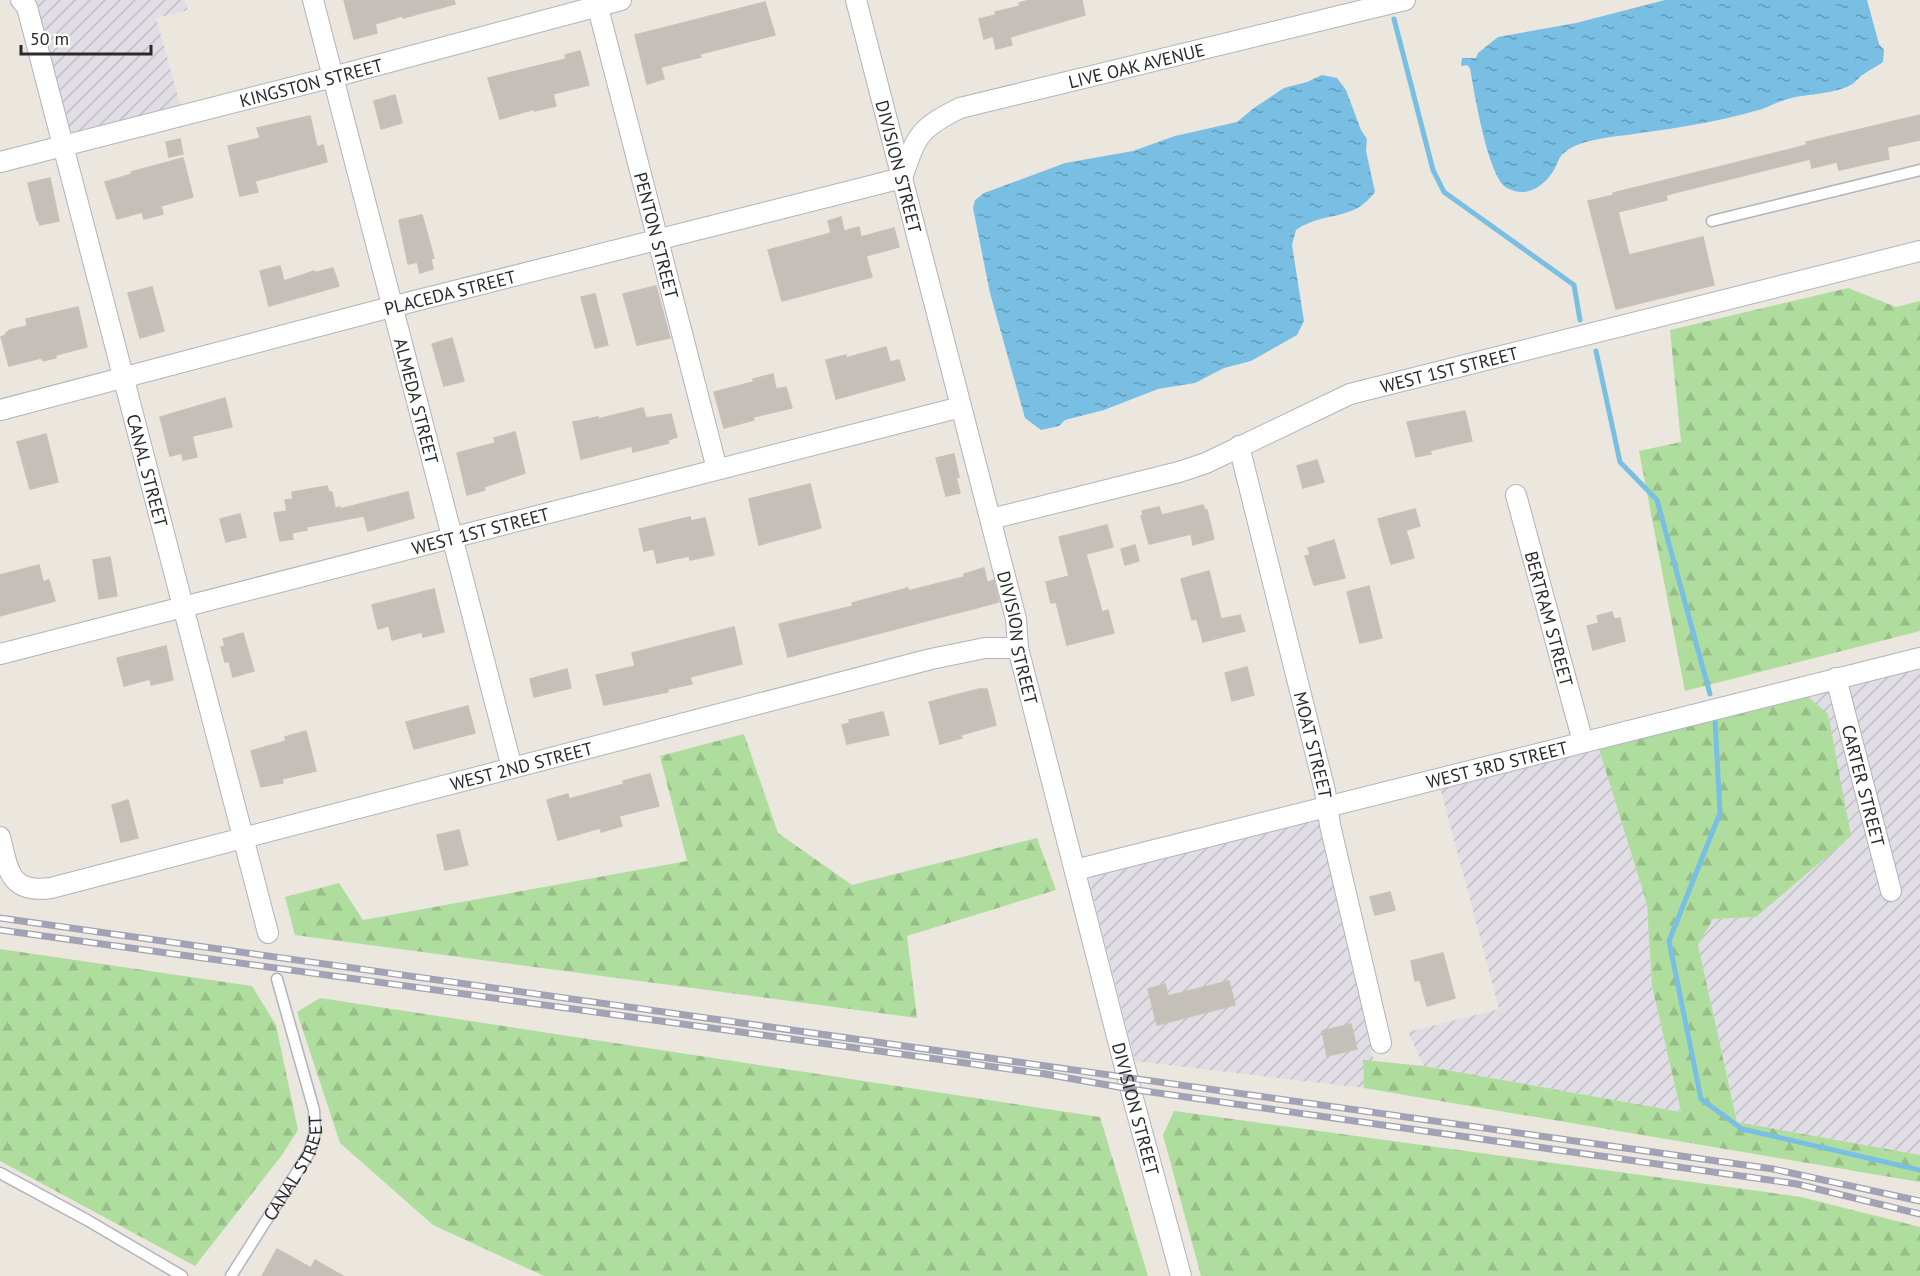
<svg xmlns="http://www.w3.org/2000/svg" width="1920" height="1276" font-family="'PT Sans',sans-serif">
<defs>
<pattern id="industrial-furrows" width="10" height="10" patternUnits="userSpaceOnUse" patternTransform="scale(1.5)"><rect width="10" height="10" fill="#e0dde4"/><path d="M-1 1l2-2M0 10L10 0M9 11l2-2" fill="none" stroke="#c0bec4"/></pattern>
<pattern id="forest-firs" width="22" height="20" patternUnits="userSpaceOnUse" patternTransform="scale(1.5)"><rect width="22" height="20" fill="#afdd9e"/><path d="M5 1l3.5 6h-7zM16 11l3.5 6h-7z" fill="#97be88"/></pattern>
<pattern id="water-ripples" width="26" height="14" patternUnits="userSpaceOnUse" patternTransform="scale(1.5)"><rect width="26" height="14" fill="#79bfe4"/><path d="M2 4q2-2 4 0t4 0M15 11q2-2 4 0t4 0" fill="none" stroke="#639bb9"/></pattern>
</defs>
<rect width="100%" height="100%" fill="#ebe6de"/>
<path fill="url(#industrial-furrows)" d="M 32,0 L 185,0 L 188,10 L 156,18 L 181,107 L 70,136 Z
M 1920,665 L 1920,1155 L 1737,1122 L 1698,945 L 1713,919 L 1756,917 L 1805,694 Z
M 1599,749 L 1647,904 L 1652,986 L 1681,1112 L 1424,1066 L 1408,1032 L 1499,1009 L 1440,787 Z
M 1320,818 L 1374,1061 L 1363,1060 L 1364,1088 L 1135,1061 L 1088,876 Z"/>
<path fill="url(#forest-firs)" d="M 1848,288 L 1896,307 L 1920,301 L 1920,631 L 1685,691 L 1639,451 L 1681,442 L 1670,330 Z
M 1805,694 L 1828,714 L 1851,836 L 1756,917 L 1713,919 L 1698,945 L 1737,1122 L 1920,1155 L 1920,1182 L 1364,1088 L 1363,1060 L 1424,1066 L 1681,1112 L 1652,986 L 1647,904 L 1599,749 Z
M 744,734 L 778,833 L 852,885 L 1037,838 L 1056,890 L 907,936 L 917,1018 L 295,935 L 285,897 L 339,883 L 363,920 L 687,861 L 660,756 Z
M 0,949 L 252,986 L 276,1025 L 298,1130 L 282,1155 L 195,1266 L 0,1161 Z
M 320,998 L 1100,1117 L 1148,1276 L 544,1276 L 433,1225 L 340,1143 L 297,1012 Z
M 1174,1111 L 1801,1197 L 1920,1227 L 1920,1276 L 1201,1276 L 1163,1135 Z"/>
<path fill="url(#water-ripples)" d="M 1665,0 L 1867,0 L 1879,44 L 1884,50 L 1883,62 C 1877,67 1870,69 1864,74 C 1860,76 1857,80 1854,83 C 1836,95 1808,93 1788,99 C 1779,101 1771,106 1762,109 C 1715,123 1659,131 1610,137 C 1595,140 1576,142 1564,153 C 1559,156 1558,163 1555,168 C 1545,186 1527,199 1507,188 C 1488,178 1474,91 1470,68 L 1467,65 L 1461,66 L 1462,58 L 1476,58 L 1478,53 L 1498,37 L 1576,23 Z
M 1322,75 L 1337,78 L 1346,90 L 1361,130 L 1367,139 L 1366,151 L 1375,192 C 1352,223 1325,210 1296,230 L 1292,245 L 1304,321 L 1297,335 L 1251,361 L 1224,368 L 1195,383 L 1158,389 L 1104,410 L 1065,420 L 1059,426 L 1041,430 L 1025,418 L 990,293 L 973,208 L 975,200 L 984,193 L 1065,163 L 1133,151 L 1175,136 L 1237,122 L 1254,108 L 1284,88 L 1307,82 Z"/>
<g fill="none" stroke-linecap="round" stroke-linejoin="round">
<path stroke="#79bfe4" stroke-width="5" d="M 1394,19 L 1433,170 L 1444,192 L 1574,285 L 1580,320
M 1596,351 L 1620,462 L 1657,500 L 1710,694
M 1715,719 L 1720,813 L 1669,941 L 1701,1099 L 1742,1129 L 1920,1170"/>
</g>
<path fill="#c4c0b9" stroke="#c6c2b7" stroke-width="1.5" d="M 344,0 L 454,0 L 455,4 L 403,18 L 402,16 L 375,24 L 377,33 L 354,39 Z
M 1030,0 L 1082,0 L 1085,15 L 1010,37 L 1012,45 L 996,49 L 993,36 L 984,39 L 979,19 L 996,15 L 995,12 L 1020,6 L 1019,3 Z
M 765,2 L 775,35 L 700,54 L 701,57 L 661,67 L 664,79 L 647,84 L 635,35 Z
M 580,51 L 589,85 L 553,94 L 556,106 L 535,111 L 535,109 L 500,119 L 488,78 L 566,59 L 565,55 Z
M 395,95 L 402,123 L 381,129 L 374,101 Z
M 1920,115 L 1920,140 L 1887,147 L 1889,159 L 1839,170 L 1837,162 L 1812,168 L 1810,159 L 1666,195 L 1667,200 L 1618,212 L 1629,255 L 1703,237 L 1714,285 L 1616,309 L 1588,201 L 1614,195 L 1613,193 L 1807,145 L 1806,142 Z
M 310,116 L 317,147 L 323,145 L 327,162 L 255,181 L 258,192 L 240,196 L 228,146 L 260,138 L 257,128 Z
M 180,139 L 183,154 L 169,157 L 166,142 Z
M 183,158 L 193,197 L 161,206 L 163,214 L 144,219 L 142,212 L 117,219 L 105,182 L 132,174 L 131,172 Z
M 50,178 L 59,221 L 40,225 L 38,220 L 37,220 L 28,183 Z
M 422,215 L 434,258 L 431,259 L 433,269 L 420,273 L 417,262 L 408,264 L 399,220 Z
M 841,217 L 844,231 L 859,227 L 861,237 L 894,228 L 899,247 L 866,256 L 872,277 L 782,301 L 768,250 L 831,233 L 828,221 Z
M 280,266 L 284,281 L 314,271 L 314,273 L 333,268 L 339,286 L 269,306 L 260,271 Z
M 656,286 L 670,338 L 637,345 L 623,294 Z
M 152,287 L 164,331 L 140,338 L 128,293 Z
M 595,294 L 608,345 L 595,348 L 581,297 Z
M 78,307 L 87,347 L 56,355 L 56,358 L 43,361 L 41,358 L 9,366 L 1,337 L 6,335 L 6,333 L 10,330 L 27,326 L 26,319 Z
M 452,338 L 464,381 L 444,386 L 432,344 Z
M 886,347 L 890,362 L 899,360 L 905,380 L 836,399 L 826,360 L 846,355 L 846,358 Z
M 773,374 L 776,389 L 786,387 L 792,408 L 753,417 L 754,420 L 724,428 L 714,392 L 753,382 L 753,379 Z
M 225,398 L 232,427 L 192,436 L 197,457 L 183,460 L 182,453 L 170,456 L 160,417 Z
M 643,408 L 646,418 L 671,414 L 677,437 L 668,440 L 669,443 L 633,452 L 632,446 L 581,459 L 573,422 L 598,417 L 598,419 Z
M 1465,411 L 1472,441 L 1436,449 L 1430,451 L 1431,454 L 1416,457 L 1407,422 Z
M 515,432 L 525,473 L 484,487 L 485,490 L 467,495 L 457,453 L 495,443 L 494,438 Z
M 46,434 L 58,482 L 30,489 L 17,442 Z
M 954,454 L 959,477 L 956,478 L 960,493 L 946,496 L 936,458 Z
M 1317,460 L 1324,482 L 1303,488 L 1297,466 Z
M 810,484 L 821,528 L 759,545 L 749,499 Z
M 327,486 L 329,492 L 332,492 L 335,508 L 340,507 L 340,509 L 408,492 L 414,518 L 368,531 L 364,516 L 306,527 L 307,530 L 292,533 L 293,539 L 280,541 L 274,513 L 287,511 L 285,500 L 293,499 L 292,492 Z
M 1203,505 L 1205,510 L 1207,510 L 1214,539 L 1193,545 L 1191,534 L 1149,544 L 1141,516 L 1143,515 L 1142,511 L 1159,507 L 1162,515 Z
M 1415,509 L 1420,526 L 1406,530 L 1414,558 L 1391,564 L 1378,519 Z
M 240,514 L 246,537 L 226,542 L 220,519 Z
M 690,517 L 691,521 L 705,518 L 714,555 L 690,560 L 689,556 L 657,563 L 654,549 L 644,551 L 639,529 Z
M 1107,525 L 1113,547 L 1086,554 L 1102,612 L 1108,610 L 1114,633 L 1067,645 L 1056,602 L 1051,603 L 1046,582 L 1069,576 L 1059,537 Z
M 1334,540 L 1345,578 L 1314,585 L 1305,556 L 1310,555 L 1308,548 Z
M 1135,545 L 1139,561 L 1125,565 L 1121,549 Z
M 110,557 L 117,596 L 99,599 L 93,560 Z
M 39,565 L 43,582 L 49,580 L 55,601 L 0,616 L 0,575 Z
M 984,568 L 987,582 L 994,580 L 999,602 L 788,657 L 779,624 L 853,606 L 852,603 L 908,588 L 908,591 L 964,577 L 964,574 Z
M 1209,571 L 1221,619 L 1240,615 L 1245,631 L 1203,642 L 1197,619 L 1192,620 L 1181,579 Z
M 1369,586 L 1382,638 L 1360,643 L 1347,592 Z
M 434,589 L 444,632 L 423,637 L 422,632 L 392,640 L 389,626 L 378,629 L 372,605 Z
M 1612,612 L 1614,619 L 1620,618 L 1625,641 L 1593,650 L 1587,626 L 1599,623 L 1597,616 Z
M 734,627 L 742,664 L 690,677 L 692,684 L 668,689 L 668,692 L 604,705 L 596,675 L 635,666 L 632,653 Z
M 243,633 L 254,671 L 233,677 L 229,661 L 225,662 L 221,647 L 225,646 L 223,639 Z
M 166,646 L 173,680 L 151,685 L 150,679 L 124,686 L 117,658 Z
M 1247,667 L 1254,695 L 1232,701 L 1225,673 Z
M 567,669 L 571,688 L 534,697 L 530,679 Z
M 979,689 L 987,689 L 996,725 L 961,735 L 962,738 L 940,744 L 929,702 Z
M 468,706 L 475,733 L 414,749 L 406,722 Z
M 883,712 L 889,735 L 847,744 L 842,725 L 850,723 L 849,720 Z
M 306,731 L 316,771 L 282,779 L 283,783 L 261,787 L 251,751 L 286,741 L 285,737 Z
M 650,774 L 659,806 L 619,816 L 622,826 L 601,832 L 600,828 L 558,840 L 547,800 L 568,794 L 569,799 L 624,784 L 623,781 Z
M 128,800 L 138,838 L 121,842 L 112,805 Z
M 459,830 L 468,865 L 445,870 L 437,835 Z
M 1390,892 L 1395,910 L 1375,915 L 1370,897 Z
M 1443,953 L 1455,998 L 1427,1006 L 1420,980 L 1415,981 L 1411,961 Z
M 1229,981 L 1235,1005 L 1157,1025 L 1148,989 L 1165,984 L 1168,996 Z
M 1351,1024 L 1357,1049 L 1327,1056 L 1322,1031 Z
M 277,1249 L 311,1268 L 315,1260 L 343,1276 L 262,1276 Z"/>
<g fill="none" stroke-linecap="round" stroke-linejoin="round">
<g stroke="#b1b3bd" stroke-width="13">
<g id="service">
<path d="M 1712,221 L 1920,170"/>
<path d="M 0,1173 L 87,1220 L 182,1276"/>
<path id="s1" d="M 231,1276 L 309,1153 L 315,1132 L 314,1110 L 277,979"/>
</g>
</g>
<g stroke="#b1b3bd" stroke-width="22">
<g id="minor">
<path id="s2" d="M 21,0 L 27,7 L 268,933"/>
<path id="s3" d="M 313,0 L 512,768"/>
<path id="s4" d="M 596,0 L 717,469"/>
<path id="s5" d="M 856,0 L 1016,619 L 1018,648 L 1127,1076 L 1181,1276"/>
<path id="s6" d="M 0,162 L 333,77 L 621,0"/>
<path id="s7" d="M 0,410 L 391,307 L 902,178 C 917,135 918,129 960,108 L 1405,0"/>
<path id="s8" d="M 1239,446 L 1325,791 L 1330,825 L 1381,1043"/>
<path id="s9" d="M 1516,495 L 1583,742"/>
<path id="s10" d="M 991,519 L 1179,472 L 1206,463 L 1350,394 L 1920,251"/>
<path id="s11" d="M 0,654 L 961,407"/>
<path id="s12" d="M 1836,678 L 1891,891"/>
<path id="s13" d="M 0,837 C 8,869 9,894 51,888 L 931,659 L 985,648 L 1018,648"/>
<path id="s14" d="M 1075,870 L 1920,658"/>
</g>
</g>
<use href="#service" stroke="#fff" stroke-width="10"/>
<use href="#minor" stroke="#fff" stroke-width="20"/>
<g stroke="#a1a2b3" stroke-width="7">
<path id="rail" d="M 0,918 L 1773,1169 L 1920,1201
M 0,930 L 1045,1074 L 1130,1089 L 1797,1184 L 1920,1214"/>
</g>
<use href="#rail" stroke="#fff" stroke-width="4.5" stroke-dasharray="14" stroke-linecap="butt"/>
</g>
<g text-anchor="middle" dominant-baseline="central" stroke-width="5" stroke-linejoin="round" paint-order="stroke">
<g font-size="18" fill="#2a2a2a" stroke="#fff">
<text stroke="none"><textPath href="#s7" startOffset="1208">LIVE OAK AVENUE</textPath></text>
<text stroke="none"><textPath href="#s6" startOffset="321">KINGSTON STREET</textPath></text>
<text stroke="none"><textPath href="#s5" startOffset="172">DIVISION STREET</textPath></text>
<text stroke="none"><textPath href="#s4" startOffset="243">PENTON STREET</textPath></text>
<text stroke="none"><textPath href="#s7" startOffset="465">PLACEDA STREET</textPath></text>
<text stroke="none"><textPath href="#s10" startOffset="484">WEST 1ST STREET</textPath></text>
<text stroke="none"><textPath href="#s3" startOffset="414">ALMEDA STREET</textPath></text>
<text stroke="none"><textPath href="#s2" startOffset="488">CANAL STREET</textPath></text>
<text stroke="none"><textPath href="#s11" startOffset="496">WEST 1ST STREET</textPath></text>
<text stroke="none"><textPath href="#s9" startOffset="128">BERTRAM STREET</textPath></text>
<text stroke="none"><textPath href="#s5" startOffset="658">DIVISION STREET</textPath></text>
<text stroke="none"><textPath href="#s8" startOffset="308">MOAT STREET</textPath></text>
<text stroke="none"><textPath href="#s14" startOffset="435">WEST 3RD STREET</textPath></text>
<text stroke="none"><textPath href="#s13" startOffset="570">WEST 2ND STREET</textPath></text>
<text stroke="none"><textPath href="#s12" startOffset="111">CARTER STREET</textPath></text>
<text stroke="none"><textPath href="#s5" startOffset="1144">DIVISION STREET</textPath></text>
<text stroke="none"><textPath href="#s1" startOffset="126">CANAL STREET</textPath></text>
</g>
</g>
<path d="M21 45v9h130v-9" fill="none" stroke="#2a2a2a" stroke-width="3"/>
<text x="30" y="45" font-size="18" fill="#2a2a2a" stroke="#ffffff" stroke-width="4.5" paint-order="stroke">50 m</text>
</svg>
